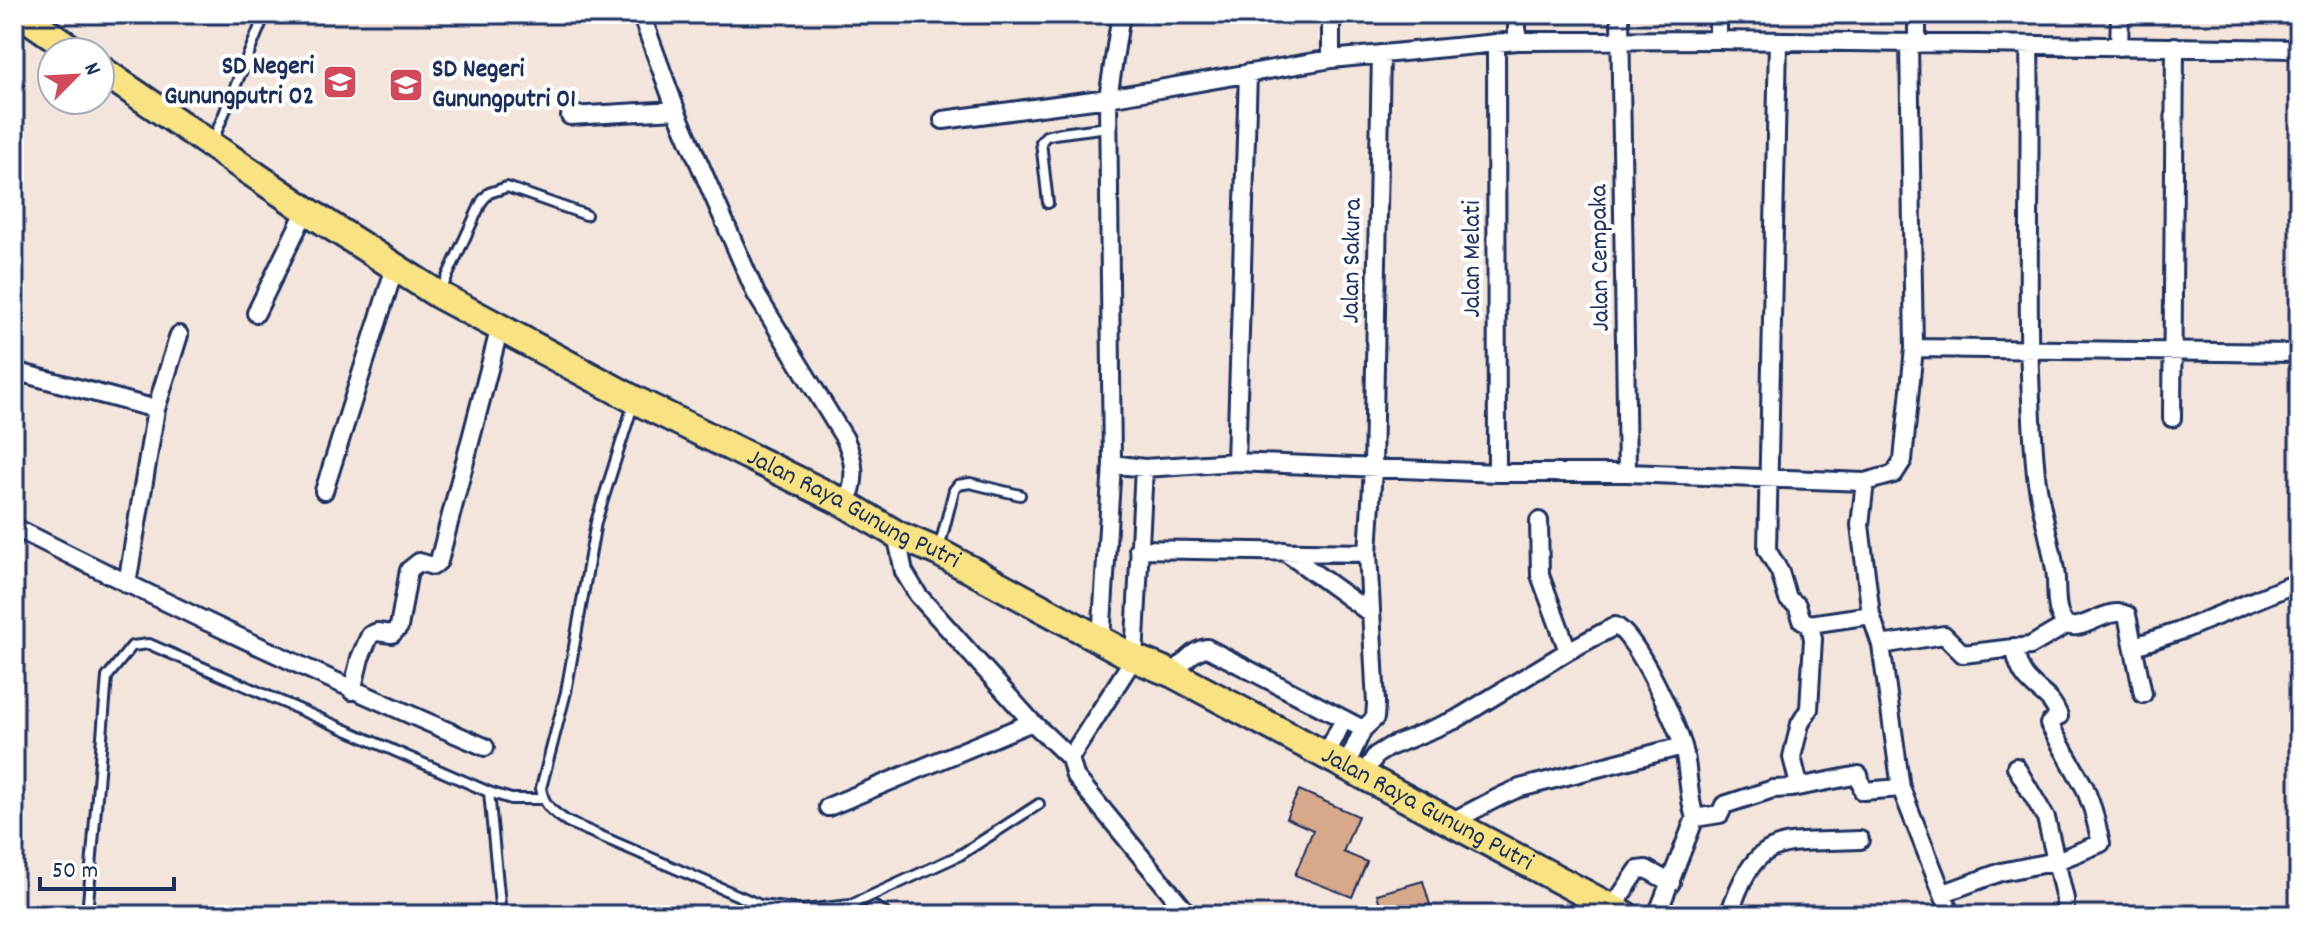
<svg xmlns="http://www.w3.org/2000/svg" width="2313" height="929" font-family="Dekko,sans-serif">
<rect width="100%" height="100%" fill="#f3e5dc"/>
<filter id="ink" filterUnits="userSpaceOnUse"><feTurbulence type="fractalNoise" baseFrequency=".0125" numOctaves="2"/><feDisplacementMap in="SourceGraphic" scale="16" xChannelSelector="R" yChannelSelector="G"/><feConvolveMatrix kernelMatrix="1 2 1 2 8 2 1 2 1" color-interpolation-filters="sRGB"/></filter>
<g filter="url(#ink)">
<path fill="#d7a889" stroke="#1b2f5e" stroke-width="2" d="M 1299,790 L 1358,816 L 1343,852 L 1367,862 L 1352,897 L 1295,875 L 1313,830 L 1286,818 Z
M 1423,881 L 1433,915 L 1383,915 L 1377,894 Z"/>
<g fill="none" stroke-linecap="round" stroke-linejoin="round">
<g stroke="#1b2f5e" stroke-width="14">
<path id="lane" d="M 212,143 L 265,14
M 1048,203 L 1041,142 L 1046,136 L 1054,134 L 1108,127
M 441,290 L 482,201 L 489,193 L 507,187 L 586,215
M 634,402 L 596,522 L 566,692 L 541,788 C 543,805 554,813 568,822 L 760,905 L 803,910 L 851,905 L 960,855 L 1039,804
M 939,549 L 954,490 L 958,485 L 970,483 L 1020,495
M 489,792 L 501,915
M 87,915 L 107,677 L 132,646 L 149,644 L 489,792 L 511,799 L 542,799"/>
</g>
<g stroke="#1b2f5e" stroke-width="22">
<path id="street" d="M 641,14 L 676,110 L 756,294 L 845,439 C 855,461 857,481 846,504
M 1331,14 L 1331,59
M 1620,14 L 1627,473
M 1718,40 L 1718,14
M 1517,41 L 1517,14
M 1778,42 L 1767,550 L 1780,572 L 1788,599 L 1797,605 L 1802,620 L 1810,624
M 1917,44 L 1917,14
M 1496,45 L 1497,473
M 2029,45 C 2032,186 2023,334 2036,475 C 2040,507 2050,538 2055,570 C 2058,584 2053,612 2065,623 C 2079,636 2107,605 2127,615 L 2143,694
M 2119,47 L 2120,14
M 570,116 L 676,110
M 943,120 L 1108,98 L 1331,59 L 1517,41 L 1718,40 L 2299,49
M 256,313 L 306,210
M 1914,348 L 2299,353
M 14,371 L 156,409 L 179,335
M 2172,418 L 2175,46
M 1236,462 L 1248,73
M 1112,464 L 1144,468 L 1236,462 L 1497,473 L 1627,473 L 1865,482 L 1894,474 L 1903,460 L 1914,348 L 1909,44
M 1865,482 L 1860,525 L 1871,615 L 1881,645
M 324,491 L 395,267
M 1539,521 L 1540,575 L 1568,651
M 14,527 C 168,605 325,679 485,747
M 896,534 L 904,572 L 918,595 L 1032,722 L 1070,758 L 1075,776 L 1189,915
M 1138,549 L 1368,553
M 1284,551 L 1370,613
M 127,584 L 156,409
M 1101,640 L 1112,464 L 1108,98 L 1121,14
M 2135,646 L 2180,631 L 2299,582
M 1173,674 C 1183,664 1192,650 1207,648 L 1363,729 L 1375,718 L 1376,704 L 1368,553 L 1373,468 L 1381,54
M 352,691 L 360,658 L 370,635 L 377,632 L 392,634 L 399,627 L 409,570 L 419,562 L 433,566 L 439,561 L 500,327
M 1325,757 L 1344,719
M 1070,758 L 1134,658 L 1144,468
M 2016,767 L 2046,818 L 2065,899 L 2065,915
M 1345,768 L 1363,729
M 1362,777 L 1376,755 L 1389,747 L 1455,720 L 1568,651 L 1615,626 C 1636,633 1678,727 1684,750 C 1689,773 1688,796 1695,818 L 1720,814 L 1724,805 L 1773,789 L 1792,788 L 1859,775 L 1863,791 L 1901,788 L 1881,645 L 1944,635 L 1963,654 L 2030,646 L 2066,625
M 1799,785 L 1792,757 L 1800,724 L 1809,709 L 1813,639 L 1810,624 L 1871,615
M 1901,788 L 1951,915
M 828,807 L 1032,722
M 1449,822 C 1474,812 1495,797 1520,788 L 1683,746
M 1944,893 L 2001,872 L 2057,861 L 2101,843 L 2093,810 L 2085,788 L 2049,724 L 2059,716 C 2050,695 2043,696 2030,682 C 2020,673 2017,660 2014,647
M 1612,908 L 1638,870 L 1646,869 L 1671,883
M 874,911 L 881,915
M 1657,915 L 1695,818
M 1729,915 C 1757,830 1780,844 1860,840"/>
</g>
<g stroke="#1b2f5e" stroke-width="32">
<g id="primary">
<path d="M 21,14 L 76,52"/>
<path id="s1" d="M 100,69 L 306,210 L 439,295 L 635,400 L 846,504 L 896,534 L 938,552 L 1134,658 L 1173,674 L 1625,915"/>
</g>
</g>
<use href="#lane" stroke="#fff" stroke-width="8"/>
<use href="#street" stroke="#fff" stroke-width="16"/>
<use href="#primary" stroke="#f8e281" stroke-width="26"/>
</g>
</g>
<defs>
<g id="school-square" transform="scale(1.8)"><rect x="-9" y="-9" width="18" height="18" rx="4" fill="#d1495b" stroke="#fff"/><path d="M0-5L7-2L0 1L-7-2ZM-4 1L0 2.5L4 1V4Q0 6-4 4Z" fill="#fff"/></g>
</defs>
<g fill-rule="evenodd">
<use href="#school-square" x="340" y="82"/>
<use href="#school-square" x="406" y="85"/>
</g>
<g text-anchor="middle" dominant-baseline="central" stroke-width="8" stroke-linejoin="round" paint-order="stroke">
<g font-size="26" font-weight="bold" fill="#1b2f5e" stroke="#fff" text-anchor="end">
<text x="314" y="67">SD Negeri<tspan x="314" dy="30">Gunungputri 02</tspan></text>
<text x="432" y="70" text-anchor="start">SD Negeri<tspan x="432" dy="30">Gunungputri 01</tspan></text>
</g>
<g font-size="26" fill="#1b2f5e" stroke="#fff">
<text transform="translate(1601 258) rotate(-91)">Jalan Cempaka</text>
<text transform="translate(1473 259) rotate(-90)">Jalan Melati</text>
<text transform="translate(1353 261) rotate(-89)">Jalan Sakura</text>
<text stroke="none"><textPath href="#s1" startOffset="874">Jalan Raya Gunung Putri</textPath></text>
<text stroke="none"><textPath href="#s1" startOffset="1522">Jalan Raya Gunung Putri</textPath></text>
</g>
</g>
<rect width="2313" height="929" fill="none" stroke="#fff" stroke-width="48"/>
<rect x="24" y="24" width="2265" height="881" fill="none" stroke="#1b2f5e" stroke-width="3" filter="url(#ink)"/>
<g transform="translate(76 76) rotate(66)"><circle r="38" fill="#ffffff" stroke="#a4acbf" stroke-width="2"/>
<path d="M0-6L14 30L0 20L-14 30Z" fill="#d1495b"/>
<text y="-12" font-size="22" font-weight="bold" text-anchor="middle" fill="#1b2f5e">N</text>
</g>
<path d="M40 877v12h134v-12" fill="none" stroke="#1b2f5e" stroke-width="4"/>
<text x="52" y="877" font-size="24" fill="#1b2f5e" stroke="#ffffff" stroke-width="6" paint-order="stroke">50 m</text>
</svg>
